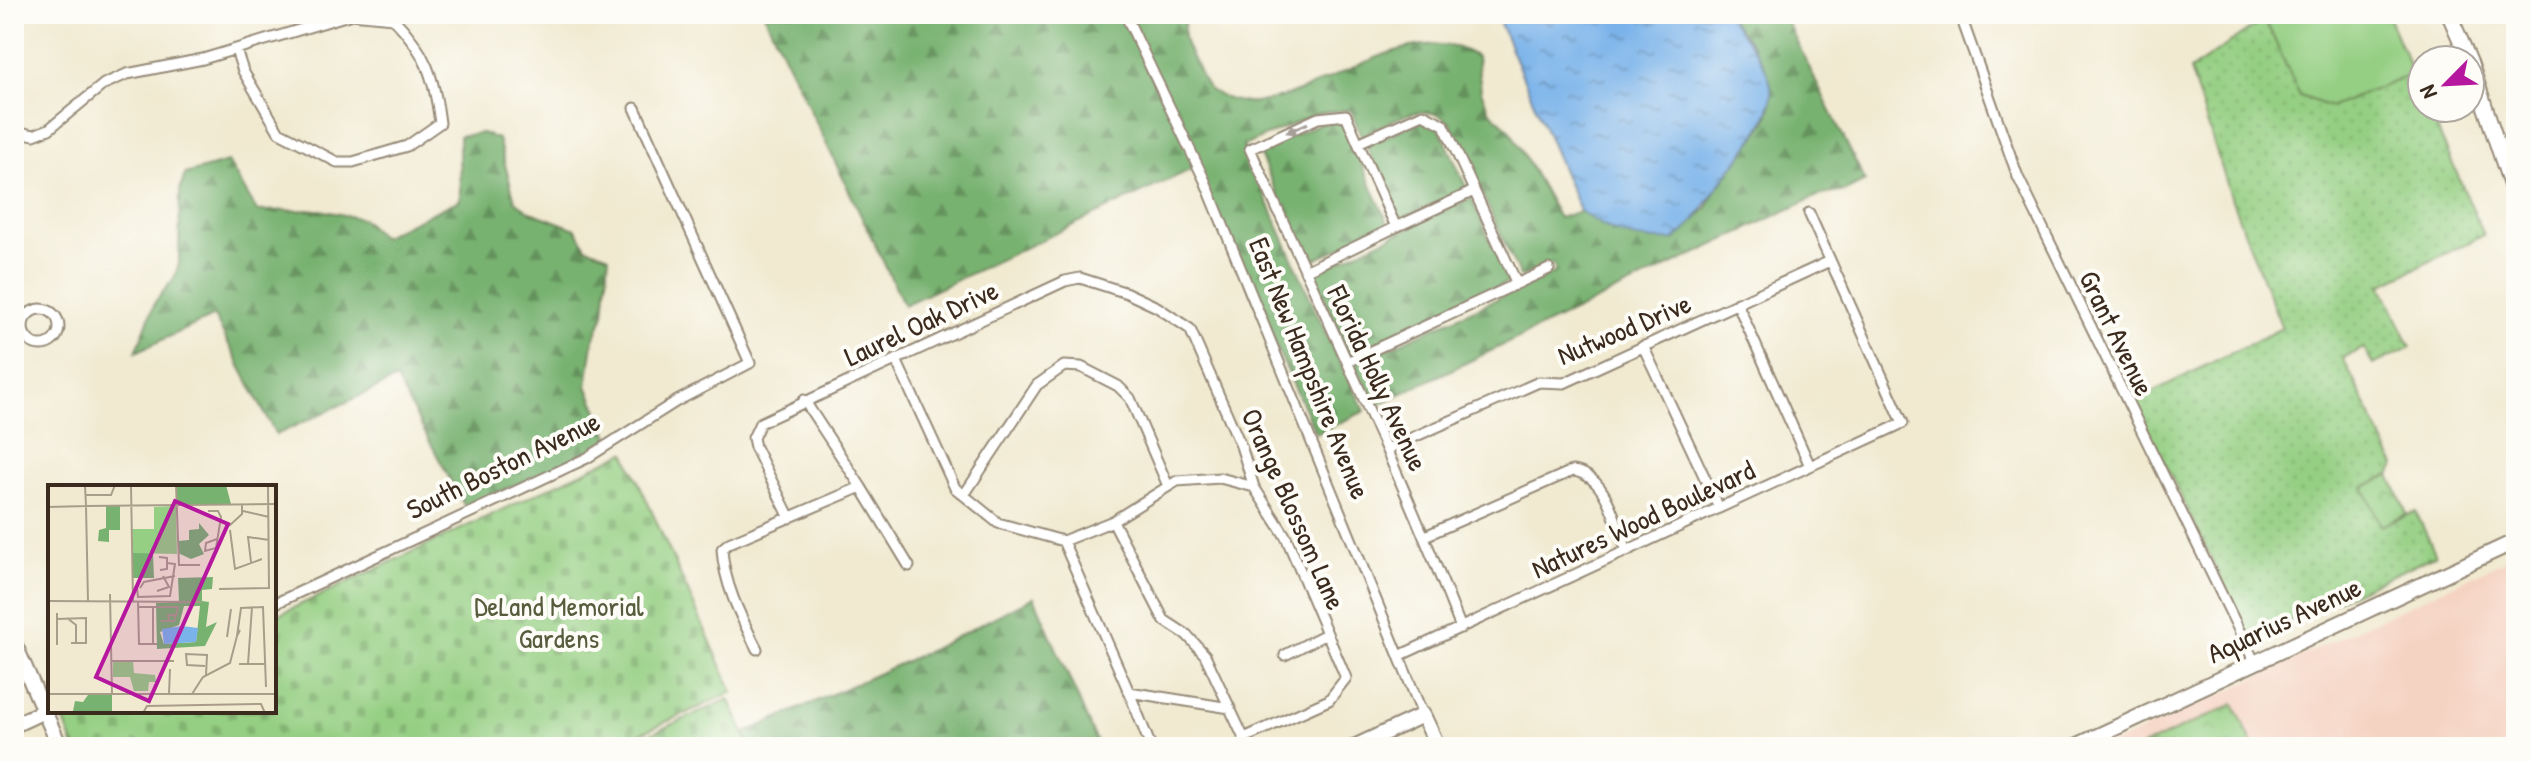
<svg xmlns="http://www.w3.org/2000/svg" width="2530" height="761" font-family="'Patrick Hand',sans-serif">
<defs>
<pattern id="grass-dots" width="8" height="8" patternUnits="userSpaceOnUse" patternTransform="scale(2)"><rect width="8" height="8" fill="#95cf83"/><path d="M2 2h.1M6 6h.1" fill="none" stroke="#81b271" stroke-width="1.8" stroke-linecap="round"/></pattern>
<pattern id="forest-firs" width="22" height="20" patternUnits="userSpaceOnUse" patternTransform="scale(2)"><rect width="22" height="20" fill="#78b271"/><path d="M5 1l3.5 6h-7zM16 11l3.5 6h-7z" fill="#64915c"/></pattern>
<pattern id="cemetery-stones" width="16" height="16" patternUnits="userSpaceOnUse" patternTransform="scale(2)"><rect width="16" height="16" fill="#95cf83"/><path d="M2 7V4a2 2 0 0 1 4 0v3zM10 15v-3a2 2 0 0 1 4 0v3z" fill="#81b271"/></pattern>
<pattern id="park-crowns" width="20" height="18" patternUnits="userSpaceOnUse" patternTransform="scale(2)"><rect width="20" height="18" fill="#95cf83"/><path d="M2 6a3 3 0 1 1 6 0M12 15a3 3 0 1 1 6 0" fill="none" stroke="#81b271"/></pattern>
<pattern id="water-ripples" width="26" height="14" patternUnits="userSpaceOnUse" patternTransform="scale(2)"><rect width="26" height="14" fill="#7ab3ea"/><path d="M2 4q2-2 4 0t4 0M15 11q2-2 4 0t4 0" fill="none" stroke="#6592bd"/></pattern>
</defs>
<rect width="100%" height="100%" fill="#fdfcf7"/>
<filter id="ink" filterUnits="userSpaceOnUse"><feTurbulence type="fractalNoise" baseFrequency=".0125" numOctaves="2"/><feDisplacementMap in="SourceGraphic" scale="16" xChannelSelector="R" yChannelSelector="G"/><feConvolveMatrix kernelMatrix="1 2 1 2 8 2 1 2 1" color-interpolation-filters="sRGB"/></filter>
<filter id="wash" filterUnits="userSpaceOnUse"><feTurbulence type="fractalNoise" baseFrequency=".006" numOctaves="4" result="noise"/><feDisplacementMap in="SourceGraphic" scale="32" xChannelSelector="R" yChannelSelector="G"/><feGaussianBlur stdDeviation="1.8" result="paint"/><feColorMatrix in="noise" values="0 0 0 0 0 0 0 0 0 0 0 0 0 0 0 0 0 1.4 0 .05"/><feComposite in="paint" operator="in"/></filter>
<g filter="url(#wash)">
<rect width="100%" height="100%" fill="#f1ead1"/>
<path fill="#f5d3c2" d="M 2516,555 L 2516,747 L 2108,747 Z"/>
<path fill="url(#grass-dots)" stroke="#687c50" stroke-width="2" d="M 2265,19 L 2300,96 L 2331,107 L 2413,74 L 2422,94 L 2422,108 L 2428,108 L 2484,235 L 2381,285 L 2411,347 L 2373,365 L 2364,348 L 2343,358 L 2395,466 L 2390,475 L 2364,487 L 2382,525 L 2416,512 L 2436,555 L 2251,639 L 2134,401 L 2282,328 L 2233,203 L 2190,70 Z"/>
<path fill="url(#forest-firs)" stroke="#5a6e48" stroke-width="2" d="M 764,14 L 1187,14 C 1179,34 1186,48 1196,65 C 1200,73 1204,86 1212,91 C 1283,142 1397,3 1477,57 L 1481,91 L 1489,110 L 1510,130 L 1559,218 L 1580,211 C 1610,232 1637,241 1674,240 L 1707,208 L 1715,191 L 1766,122 L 1771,106 L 1753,46 L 1726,14 L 1783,14 L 1865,181 L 1845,191 L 1817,196 L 1375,406 L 1354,364 L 1556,272 L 1553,263 L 1520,277 L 1450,123 C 1423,97 1390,123 1361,136 L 1351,110 L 1318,113 L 1243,146 L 1331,345 L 1365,411 L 1316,434 L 1194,168 L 904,305 Z
M 1423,120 L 1440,129 L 1467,189 L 1400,220 L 1366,145 Z
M 1342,121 L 1389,225 L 1308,263 L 1258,151 L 1319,124 Z
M 482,133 L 498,139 L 515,201 L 531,212 L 576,229 L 586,247 L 609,256 L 604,314 L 593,342 L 587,386 L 610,438 L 585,454 L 465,507 L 396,379 L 276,435 L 214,316 L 136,352 L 155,302 L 174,278 L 179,264 L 180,190 L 185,174 L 228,162 L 257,211 L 321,210 L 362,219 L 381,237 L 460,200 L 459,136 Z
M 1471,198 L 1509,282 L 1350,355 L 1313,273 Z
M 1034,597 L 1099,747 L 750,747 L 745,733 L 933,649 Z"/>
<path fill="url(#cemetery-stones)" stroke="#687c50" stroke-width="2" d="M 625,452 L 733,692 L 610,747 L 74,747 L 63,718 L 79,711 L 274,711 L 274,617 Z
M 729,699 L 750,747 L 621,747 Z"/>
<path fill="url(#park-crowns)" stroke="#687c50" stroke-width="2" d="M 2390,475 L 2407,514 L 2381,526 L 2364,487 Z
M 2234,704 L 2254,747 L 2141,747 Z"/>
<path fill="#95cf83" stroke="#687c50" stroke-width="2" d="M 2277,14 L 2387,14 L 2413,74 L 2331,107 L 2300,96 L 2265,19 Z"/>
<path fill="url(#water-ripples)" stroke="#5a6e84" stroke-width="2" d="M 1496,14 L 1726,14 C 1788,87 1785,100 1728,173 C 1707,198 1702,219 1674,240 C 1635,242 1612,234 1580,211 Z"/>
</g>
<g filter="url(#ink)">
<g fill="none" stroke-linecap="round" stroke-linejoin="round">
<g stroke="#968a78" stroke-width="13">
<path id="street" d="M 1125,14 L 1205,181 L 1423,715
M 1960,14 L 2018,177 L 2255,663
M 14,131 L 34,135 L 49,129 L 104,84 L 127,74 L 203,59 L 352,14 L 393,18 C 426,52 434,76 440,123 L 407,146 L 353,162 L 337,162 L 279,132 L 243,71 L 236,50
M 1358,143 L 1346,115 L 1318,118 L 1250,149 C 1322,308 1397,465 1461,628
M 1474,191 L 1396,227 L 1358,143 L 1423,114 L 1444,125 L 1517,284
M 1305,271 L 1396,227
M 1737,303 L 1810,466
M23 327a18 18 0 1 1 36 0a18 18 0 1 1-36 0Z
M 1643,346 L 1719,508
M 897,362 L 955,488 L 998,523 L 1063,541 L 1129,692 L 1230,708
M 1347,362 L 1549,269
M 804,400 L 861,487
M 1389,448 L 1539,382 L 1564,383 L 1830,261
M 964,495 L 1037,385 L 1064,366 L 1081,367 L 1118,386 L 1130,398 L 1168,486
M 790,518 L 755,447 L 753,438 L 760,423 L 1065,281 L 1080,278 L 1127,293 L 1157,307 L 1190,329 L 1241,446 L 1254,487 L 1286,537 L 1346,678 L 1329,700 L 1244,738
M 1113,521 L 1164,620 L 1187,635 L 1205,655 L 1248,747
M 1425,536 L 1572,471 C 1607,474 1615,523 1627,551
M 1063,541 L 1113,521 L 1177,481 L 1220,478 L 1254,487
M 274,604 L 587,458 L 677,401 L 750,363 L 635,108
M 757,649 C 741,617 724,585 722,549 L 729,543 L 861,487 L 909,566
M 1285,655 L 1326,634
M 1401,655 L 1903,423 L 1809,213
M 1129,692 L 1151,747"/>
</g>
<g stroke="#968a78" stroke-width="18">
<path id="secondary" d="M 2449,14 L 2469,60
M 2470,62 L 2516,200
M 14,643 L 60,747
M 14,725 L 44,711
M 1354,747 L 1423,715 L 1438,747
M 2074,747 L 2516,541"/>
</g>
<use href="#street" stroke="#fff" stroke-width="9"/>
<use href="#secondary" stroke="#fff" stroke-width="14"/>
</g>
<defs><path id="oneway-solid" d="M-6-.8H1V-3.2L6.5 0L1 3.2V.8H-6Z" transform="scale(2)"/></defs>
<use fill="#a79f9a" href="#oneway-solid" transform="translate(1297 128) rotate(156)"/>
</g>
<g text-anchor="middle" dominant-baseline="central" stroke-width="8" stroke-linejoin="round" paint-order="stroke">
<g font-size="28" fill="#3b2a1e" stroke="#fdfcf7">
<text transform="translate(921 323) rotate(-25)">Laurel Oak Drive</text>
<text transform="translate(1624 329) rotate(-23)">Nutwood Drive</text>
<text transform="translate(2117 333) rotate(64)">Grant Avenue</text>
<text transform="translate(1310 368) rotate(68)">East New Hampshire Avenue</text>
<text transform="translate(1378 378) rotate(65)">Florida Holly Avenue</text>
<text transform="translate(503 465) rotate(-26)">South Boston Avenue</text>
<text transform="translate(1294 509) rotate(66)">Orange Blossom Lane</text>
<text transform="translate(1643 519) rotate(-25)">Natures Wood Boulevard</text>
<text transform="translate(2284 620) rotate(-25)">Aquarius Avenue</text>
</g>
<g font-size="28" fill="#565c3c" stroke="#fdfcf7">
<text x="559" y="606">DeLand Memorial<tspan x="559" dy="32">Gardens</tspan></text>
</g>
</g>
<g transform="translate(48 485)">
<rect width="228" height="228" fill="#f1ead1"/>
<path d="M 85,176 L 86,188 L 107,190 L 108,197 L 101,197 L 100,206 L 86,206 L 82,192 L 65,192 L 65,177 Z" fill="#95cf83"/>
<path d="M 178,0 L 183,19 L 129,20 L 129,1 ZM 58,21 L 72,21 L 72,45 L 61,45 L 61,57 L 50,56 L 51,45 L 58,43 ZM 151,38 L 161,50 L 151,59 L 156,69 L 143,74 L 130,68 L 130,56 L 141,55 L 141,45 L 151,44 ZM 85,68 L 105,68 L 106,93 L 85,93 ZM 165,92 L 164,104 L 154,105 L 154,116 L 161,117 L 158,142 L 169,137 L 157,161 L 109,164 L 108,118 L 131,117 L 130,93 ZM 136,121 L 152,121 L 148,157 L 116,159 L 112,147 L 131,140 ZM 64,209 L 64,228 L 12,228 L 25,226 L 27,216 L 35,217 L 40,210 Z" fill="#78b271" fill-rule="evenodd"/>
<path d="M 128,21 L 129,69 L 85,68 L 84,44 L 106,44 L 106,22 Z" fill="#95cf83"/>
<path d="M 134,141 L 150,143 L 148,157 L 116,159 L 114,144 Z" fill="#7ab3ea"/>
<path fill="none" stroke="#a89d89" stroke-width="2" d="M 83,0 L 85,116M 128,0 L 131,80 L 152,80M 37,10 L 63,10 L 67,0M 0,22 L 38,21 L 37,0M 160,26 L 170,26 L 173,32 L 168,63 L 157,66 L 158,58 L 169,54M 195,26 L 221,32M 181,41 L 194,29 L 194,19M 182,45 L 187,84 L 214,74M 111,72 L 119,73 L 119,84 L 112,85M 203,77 L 200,52 L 221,55M 89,103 L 90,112 L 122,111 L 127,79 L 119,78M 92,103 L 96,97 L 127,91M 171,104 L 221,103 L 220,0M 109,106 L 121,102 L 115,91M 62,109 L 64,209M 0,116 L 153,117M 40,117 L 38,21 L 228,19M 90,117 L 91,159 L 109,159M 90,122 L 130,122 L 128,130M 9,128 L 9,160M 19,133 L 28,140 L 28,158M 9,134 L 38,133 L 38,158 L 23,158M 113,136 L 126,136 L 128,130 L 120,130 L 121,136M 192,145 L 189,151 L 193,123 L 215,122 L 218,202M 179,152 L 183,124M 105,159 L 105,122M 63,176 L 126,176M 191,179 L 217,179M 200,179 L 204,122M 157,181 L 139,180 L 138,169 L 159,170 L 158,190M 0,209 L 228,209M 121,209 L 122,184M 144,209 L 155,192 L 182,178 L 189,151M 95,228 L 99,221 L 213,219 L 217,228"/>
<path fill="#b5179e" fill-opacity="0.15" stroke="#b5179e" stroke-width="4" d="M 127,16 L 180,39 L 101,216 L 48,192 Z"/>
<rect width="228" height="228" fill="none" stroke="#3b2a1e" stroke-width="4"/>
</g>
<rect width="2530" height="761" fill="none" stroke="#fdfcf7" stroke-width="48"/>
<g transform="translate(2446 84) rotate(246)"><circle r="38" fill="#fdfcf7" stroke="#afa8a0" stroke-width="2"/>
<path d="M0-6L14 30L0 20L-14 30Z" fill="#b5179e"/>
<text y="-12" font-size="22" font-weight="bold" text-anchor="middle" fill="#3b2a1e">N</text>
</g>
</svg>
